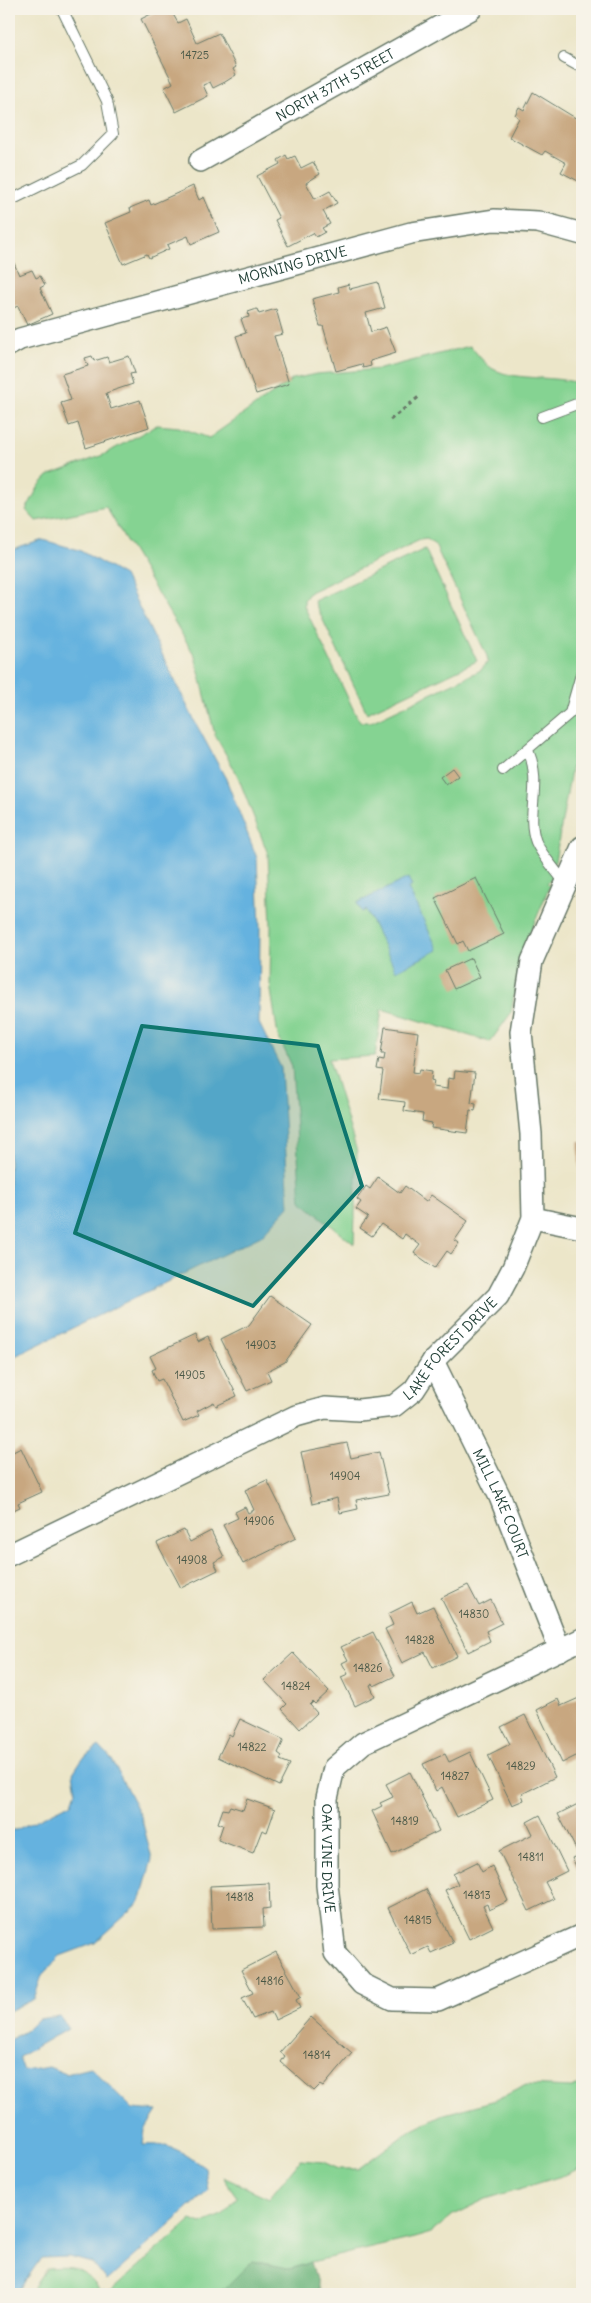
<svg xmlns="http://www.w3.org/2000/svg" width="591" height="2303" font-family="Delius,sans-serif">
<rect width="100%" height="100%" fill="#f7f3e8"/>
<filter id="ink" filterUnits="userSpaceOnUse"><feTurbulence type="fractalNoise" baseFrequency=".02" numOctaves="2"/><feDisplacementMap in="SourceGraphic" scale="10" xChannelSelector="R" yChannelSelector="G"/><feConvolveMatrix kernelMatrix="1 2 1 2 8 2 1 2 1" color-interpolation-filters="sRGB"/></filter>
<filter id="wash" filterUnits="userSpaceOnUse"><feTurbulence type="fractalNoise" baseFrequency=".0096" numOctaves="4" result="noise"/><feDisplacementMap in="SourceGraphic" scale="20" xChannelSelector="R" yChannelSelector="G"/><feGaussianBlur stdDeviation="1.12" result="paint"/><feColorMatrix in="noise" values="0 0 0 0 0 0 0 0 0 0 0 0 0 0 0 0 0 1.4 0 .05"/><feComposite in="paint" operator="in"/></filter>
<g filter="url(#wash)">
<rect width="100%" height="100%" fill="#ece6c9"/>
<path fill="#85d392" stroke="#528863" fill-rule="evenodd" d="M 470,346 C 477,353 486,366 495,370 C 517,381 555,375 582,384 L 582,708 L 552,878 L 547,883 L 550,886 L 548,890 L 520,958 L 511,1013 L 490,1042 L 382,1009 L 375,1056 L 329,1059 L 357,1152 L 354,1244 L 301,1201 L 292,1066 L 278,1036 L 270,984 L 271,926 L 268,854 L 237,774 L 215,735 L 195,656 L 106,507 L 36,521 L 26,510 L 39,486 L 48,476 L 103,455 L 157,425 L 179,427 L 209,438 L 293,379 L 316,374 L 380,369 ZM 427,539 L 435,545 L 487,656 L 488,662 L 481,670 L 371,722 L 361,722 L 357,717 L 304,606 L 304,600 L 310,592 L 420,540 Z
M 425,549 L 477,661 L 367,713 L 314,601 Z
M 526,2085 L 571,2087 L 582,2085 L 582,2167 L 565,2175 L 486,2199 L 453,2215 L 431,2233 L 414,2238 L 311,2262 L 291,2269 L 252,2261 L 219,2294 L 29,2294 L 47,2268 C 77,2266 81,2267 100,2290 L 111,2291 L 191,2220 L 201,2224 L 224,2214 L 237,2197 L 223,2177 L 269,2198 L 300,2160 L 323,2162 L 339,2169 L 358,2169 L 411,2130 L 441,2115 L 496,2100 Z"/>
<path fill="#6cb57c" stroke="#467958" d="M 252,2261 L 291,2269 L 311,2262 L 320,2294 L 219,2294 Z"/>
<path fill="#65b2df" stroke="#42788a" d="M 43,540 L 79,550 L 124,576 L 195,722 L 226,779 L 257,858 L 260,928 L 259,1023 L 281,1068 L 289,1206 L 261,1236 L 9,1359 L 9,551 Z
M 408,878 L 412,886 L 408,888 L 438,950 L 396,971 L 366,910 L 362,912 L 357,903 Z
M 99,1746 L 112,1760 L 141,1816 L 152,1859 L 140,1902 L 95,1943 L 60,1956 L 42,1975 L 34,1999 L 9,2011 L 9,1830 L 16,1830 L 72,1803 L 76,1791 L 73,1773 L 82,1759 Z
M 60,2016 L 68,2028 L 19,2057 L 24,2071 L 49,2067 L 66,2074 L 91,2068 L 133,2109 L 157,2111 L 145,2130 L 143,2145 C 173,2143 182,2152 205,2168 L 208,2191 L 107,2281 L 92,2263 L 69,2257 L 41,2258 L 21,2287 L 9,2294 L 9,2040 L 27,2030 L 38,2019 Z"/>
<g id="blocks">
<path fill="#c8a780" d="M 161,9 L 170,9 L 178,23 L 186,19 L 197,43 L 219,33 L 236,67 L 233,69 L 236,75 L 225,82 L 213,88 L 210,82 L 203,85 L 208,96 L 176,112 L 164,88 L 173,83 L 141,19 Z
M 533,92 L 582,122 L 582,183 L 561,172 L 566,163 L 545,151 L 542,155 L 509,137 L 519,118 L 515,115 L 519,107 L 524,110 Z
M 286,155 L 288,159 L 295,156 L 301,168 L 313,162 L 320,174 L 306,183 L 315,199 L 330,191 L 337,203 L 323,211 L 330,224 L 322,228 L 325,232 L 316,237 L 313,233 L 288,246 L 275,220 L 279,218 L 257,176 L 280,164 L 278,160 Z
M 193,186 L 199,200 L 204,197 L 219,232 L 191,244 L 188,236 L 167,245 L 169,249 L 149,258 L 147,254 L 123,264 L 105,223 L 131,212 L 130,208 L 149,200 L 151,205 Z
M 14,263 L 19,275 L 32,270 L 36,278 L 40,276 L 45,285 L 40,288 L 52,314 L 27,325 L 18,306 L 9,310 L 9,266 Z
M 378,282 L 385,308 L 366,313 L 371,332 L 386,327 L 396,353 L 370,361 L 371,366 L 363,368 L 362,364 L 336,371 L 323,326 L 320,326 L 312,299 L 339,292 L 338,287 L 349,284 L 350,289 Z
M 257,309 L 259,314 L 276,309 L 283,334 L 274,336 L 289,384 L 256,394 L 236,336 L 246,333 L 241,319 L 249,317 L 248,312 Z
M 92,356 L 94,361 L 107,357 L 109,362 L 129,356 L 135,373 L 130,374 L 133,384 L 106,393 L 111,409 L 140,400 L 149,427 L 86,448 L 78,423 L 69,426 L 61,403 L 71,400 L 62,374 L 88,366 L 85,358 Z
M 452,768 L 458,776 L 446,785 L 440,777 Z
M 476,878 L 504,934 L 468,951 L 463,941 L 458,944 L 435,898 Z
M 471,958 L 480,977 L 454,989 L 445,970 Z
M 385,1027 L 418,1032 L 413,1072 L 419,1073 L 420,1069 L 432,1071 L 431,1080 L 434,1081 L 433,1087 L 447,1089 L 448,1078 L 454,1079 L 455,1071 L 475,1073 L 471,1103 L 476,1104 L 475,1111 L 470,1110 L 467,1133 L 431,1128 L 432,1123 L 422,1121 L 423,1114 L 404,1111 L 405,1102 L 379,1099 L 383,1071 L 377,1070 L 379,1059 L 384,1060 L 385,1054 L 381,1054 Z
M 578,1141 L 582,1141 L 582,1168 L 579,1168 Z
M 378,1177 L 400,1193 L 405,1186 L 426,1202 L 431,1195 L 468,1221 L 455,1240 L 459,1243 L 451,1254 L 447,1251 L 435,1268 L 414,1253 L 420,1245 L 405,1234 L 402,1239 L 381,1224 L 372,1236 L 360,1228 L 368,1217 L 356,1209 L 361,1202 L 357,1199 L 366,1186 L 370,1189 Z
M 270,1296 L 312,1325 L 285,1362 L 267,1371 L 271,1380 L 247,1391 L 221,1339 L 249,1325 Z
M 195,1335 L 198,1342 L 208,1337 L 237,1396 L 216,1406 L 214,1402 L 197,1411 L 199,1415 L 183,1422 L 162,1379 L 157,1381 L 152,1370 L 156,1368 L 150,1356 Z
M 347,1443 L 351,1458 L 379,1452 L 389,1494 L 356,1500 L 358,1509 L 340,1513 L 337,1498 L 312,1504 L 301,1452 Z
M 21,1448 L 42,1492 L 18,1503 L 20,1507 L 9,1512 L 9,1454 Z
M 267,1480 L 296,1538 L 243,1564 L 223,1525 L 238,1518 L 235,1512 L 245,1507 L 248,1513 L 254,1510 L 245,1490 Z
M 184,1530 L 190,1542 L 211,1531 L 224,1557 L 214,1562 L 218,1570 L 181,1588 L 157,1543 Z
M 468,1585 L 479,1606 L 491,1600 L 502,1623 L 486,1631 L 490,1641 L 468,1652 L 441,1598 Z
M 412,1602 L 417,1613 L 433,1606 L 457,1656 L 433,1668 L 425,1652 L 402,1663 L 385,1629 L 393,1625 L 388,1614 Z
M 373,1632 L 395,1676 L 374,1686 L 373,1683 L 370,1685 L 375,1696 L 355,1706 L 341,1677 L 348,1674 L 342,1663 L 348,1660 L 341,1647 Z
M 293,1653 L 329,1691 L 315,1704 L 313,1702 L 310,1705 L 317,1713 L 300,1729 L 282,1709 L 287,1704 L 264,1680 Z
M 579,1698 L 582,1705 L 582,1753 L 562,1763 L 537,1710 L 558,1699 L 561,1706 Z
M 525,1715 L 555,1777 L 522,1794 L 524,1800 L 512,1805 L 488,1755 L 510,1744 L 501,1727 Z
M 240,1719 L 284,1740 L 278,1753 L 282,1756 L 280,1760 L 290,1764 L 279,1786 L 218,1757 L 229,1734 L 232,1736 Z
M 470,1752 L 493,1800 L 457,1817 L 442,1787 L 436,1791 L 423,1764 L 445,1754 L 449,1762 Z
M 410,1772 L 439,1831 L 392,1854 L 372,1811 L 382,1806 L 380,1803 L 393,1797 L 386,1784 Z
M 247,1799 L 275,1809 L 267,1832 L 262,1830 L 253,1853 L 218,1840 L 223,1825 L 218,1823 L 223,1809 L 228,1810 L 230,1806 L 243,1810 Z
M 582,1802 L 582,1878 L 572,1858 L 579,1855 L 558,1814 Z
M 540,1815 L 567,1871 L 545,1882 L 554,1899 L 529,1911 L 499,1851 L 533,1834 L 527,1822 Z
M 477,1862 L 482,1872 L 492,1866 L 508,1901 L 489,1910 L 487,1904 L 483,1906 L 493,1927 L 469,1939 L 445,1890 L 458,1884 L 453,1874 Z
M 269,1883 L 270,1908 L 263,1909 L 264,1927 L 212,1929 L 210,1886 Z
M 426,1889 L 453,1943 L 431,1953 L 428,1947 L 411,1955 L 388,1908 Z
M 276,1952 L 301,1997 L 296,2000 L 300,2008 L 275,2020 L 271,2012 L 253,2019 L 242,1998 L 253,1993 L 241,1970 Z
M 311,2017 L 352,2053 L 323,2087 L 320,2085 L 314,2091 L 281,2062 L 285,2056 L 280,2052 Z"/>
</g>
</g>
<g filter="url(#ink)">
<use href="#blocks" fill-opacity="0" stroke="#677868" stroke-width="1"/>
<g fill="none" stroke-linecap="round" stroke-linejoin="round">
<g stroke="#677868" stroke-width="12">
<path id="service" d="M 564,58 L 582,68
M 9,201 L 82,165 L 113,134 L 107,101 L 62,9
M 542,417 L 582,402
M 528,750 C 543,785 525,813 536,842 C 542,856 556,870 565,883
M 503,770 L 570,713 L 582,671"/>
</g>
<g stroke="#677868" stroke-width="24">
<g id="minor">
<path id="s1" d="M 200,161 L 471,9"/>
<path id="s2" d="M 9,345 L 20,339 L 411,233 L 494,220 L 538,222 L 582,234"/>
<path d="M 533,1218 L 582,1228"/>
<path id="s3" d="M 433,1361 L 500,1497 L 560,1650"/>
<path id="s4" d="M 9,1555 L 296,1416 L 325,1408 L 359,1410 L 394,1406 L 414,1390 L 433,1361 L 498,1296 L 513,1268 L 533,1218 L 531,1134 L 521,1032 L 532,961 L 582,847"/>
<path id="s5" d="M 582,1639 L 363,1743 L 334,1768 L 327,1798 L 327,1885 L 335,1953 L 362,1984 L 392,1999 L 438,2000 L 582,1935"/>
</g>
</g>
<path stroke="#677868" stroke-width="3" stroke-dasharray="4 4" stroke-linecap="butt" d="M 390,420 L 420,396"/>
<use href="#service" stroke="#fff" stroke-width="10"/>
<use href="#minor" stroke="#fff" stroke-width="21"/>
</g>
</g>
<path fill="#0f766e" fill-opacity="0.2" stroke="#0f766e" stroke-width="4" stroke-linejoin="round" d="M 142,1026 L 318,1046 L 362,1186 L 253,1306 L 75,1233 Z"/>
<g text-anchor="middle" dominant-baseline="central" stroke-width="5" stroke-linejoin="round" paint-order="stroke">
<g font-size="11" fill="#495847">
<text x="195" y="55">14725</text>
<text x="261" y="1345">14903</text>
<text x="190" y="1375">14905</text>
<text x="345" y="1476">14904</text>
<text x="259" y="1521">14906</text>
<text x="192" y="1560">14908</text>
<text x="474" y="1614">14830</text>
<text x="420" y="1640">14828</text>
<text x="368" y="1668">14826</text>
<text x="296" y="1686">14824</text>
<text x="252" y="1747">14822</text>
<text x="521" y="1766">14829</text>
<text x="455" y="1776">14827</text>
<text x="405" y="1821">14819</text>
<text x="531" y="1857">14811</text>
<text x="477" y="1895">14813</text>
<text x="240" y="1897">14818</text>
<text x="418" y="1920">14815</text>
<text x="270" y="1981">14816</text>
<text x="317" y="2055">14814</text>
</g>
<g font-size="14" fill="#1f3d34" stroke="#f7f3e8">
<text stroke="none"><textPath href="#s1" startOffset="155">NORTH 37TH STREET</textPath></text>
<text stroke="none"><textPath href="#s2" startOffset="295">MORNING DRIVE</textPath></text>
<text stroke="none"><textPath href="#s4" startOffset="499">LAKE FOREST DRIVE</textPath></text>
<text stroke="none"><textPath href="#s3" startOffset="158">MILL LAKE COURT</textPath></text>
<text stroke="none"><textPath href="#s5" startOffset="372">OAK VINE DRIVE</textPath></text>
</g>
</g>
<rect width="591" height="2303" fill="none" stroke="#f7f3e8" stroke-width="30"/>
</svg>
